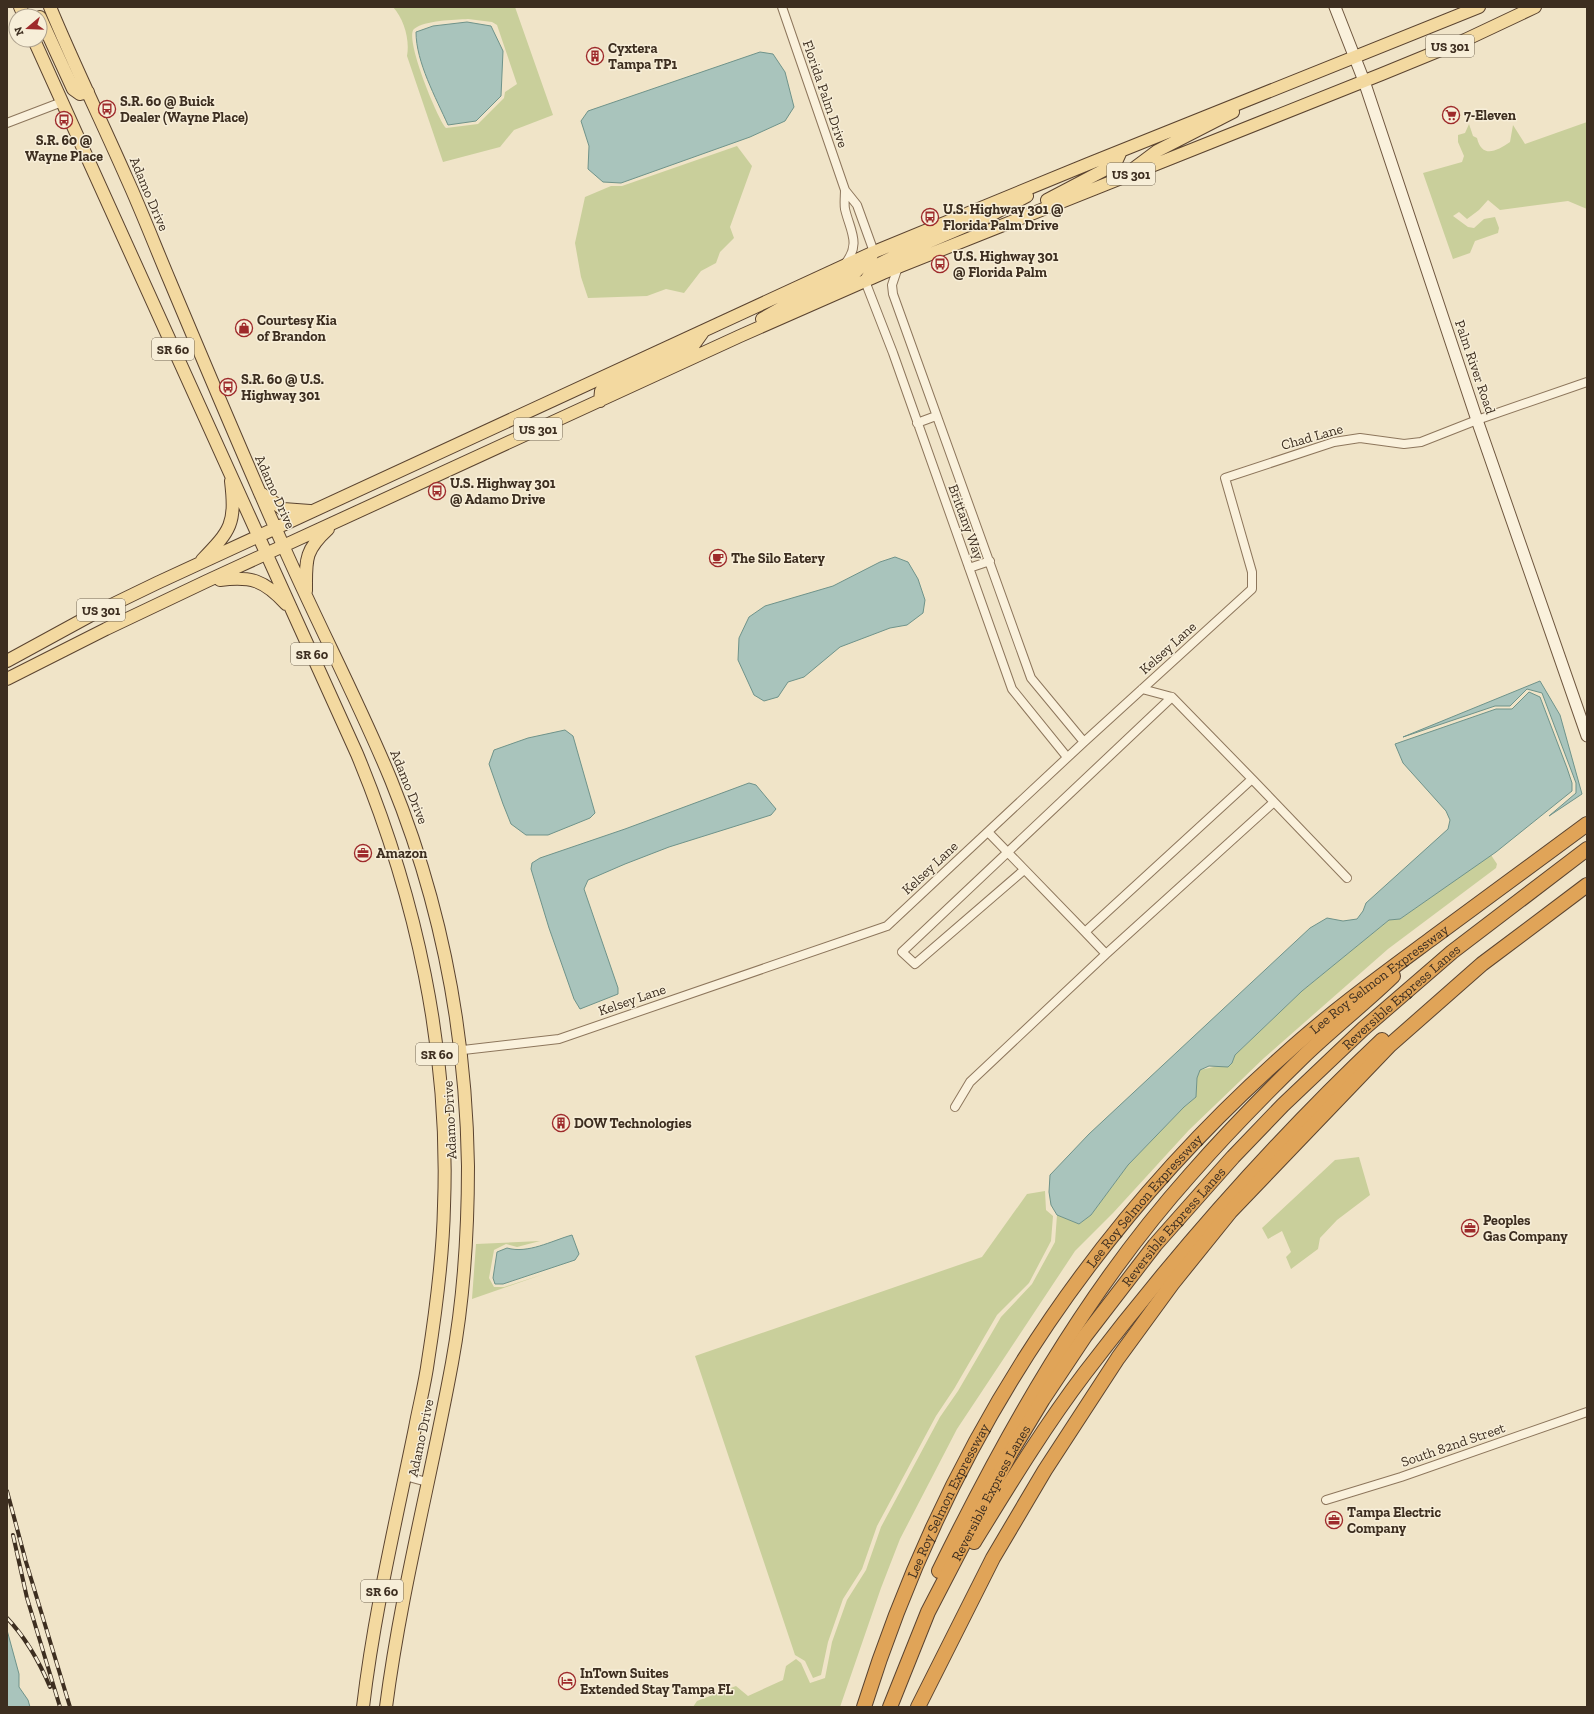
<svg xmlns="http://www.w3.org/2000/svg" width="1594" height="1714" font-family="'Zilla Slab',serif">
<rect width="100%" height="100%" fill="#f0e4c8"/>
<path fill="#c9cf9b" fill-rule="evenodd" d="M 393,7 L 515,7 L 553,115 L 514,130 L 500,147 L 443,162 L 407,56 C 410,40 404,19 393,7 ZM 468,19 L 492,22 L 497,25 L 517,84 L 505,92 L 504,98 L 478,124 L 446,128 C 437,118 404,37 414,29 C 425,20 454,20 468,19 Z
M 1587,122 L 1587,209 L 1568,201 L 1500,210 L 1488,200 L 1479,210 L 1467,219 L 1459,212 L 1453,216 L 1468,227 L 1474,228 L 1484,219 L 1495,217 L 1499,228 L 1498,233 L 1475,241 L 1470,253 L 1453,259 L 1423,173 L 1462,162 L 1464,156 L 1458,142 L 1458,135 L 1465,133 L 1469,124 L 1473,136 L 1477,138 C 1482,159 1497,151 1510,142 L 1513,125 L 1525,144 Z
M 737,146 L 752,166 L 730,227 L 734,238 L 720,252 L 716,263 L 701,271 L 684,293 L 666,289 L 647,296 L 588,298 L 581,277 L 575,243 L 585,197 L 611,186 L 622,186 Z
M 1491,855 L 1497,864 L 1496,868 L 1388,949 L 1264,1058 L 1189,1130 L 1113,1213 L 1075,1251 L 957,1429 L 900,1539 L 881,1588 L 840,1707 L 693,1707 L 697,1701 L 736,1686 L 748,1696 L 783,1680 L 786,1666 L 796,1659 L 801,1663 L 810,1683 L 825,1678 L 832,1642 L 847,1600 L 866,1570 L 881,1527 L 940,1417 L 958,1391 L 1001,1317 L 1032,1284 L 1055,1242 L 1057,1215 L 1079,1224 L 1091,1215 L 1128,1165 L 1184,1107 L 1196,1097 L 1197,1078 L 1200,1070 L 1232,1063 L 1235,1055 L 1302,991 L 1389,920 L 1400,919 Z
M 1359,1157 L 1370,1195 L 1337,1220 L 1320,1238 L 1318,1249 L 1291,1269 L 1286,1257 L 1291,1252 L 1282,1231 L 1268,1239 L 1262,1228 L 1335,1160 Z
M 1045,1191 L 1046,1210 L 1053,1216 L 1051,1241 L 1029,1283 L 997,1315 L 954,1389 L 936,1416 L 877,1526 L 862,1569 L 843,1599 L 828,1642 L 821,1675 L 813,1678 L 805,1661 L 795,1655 L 695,1356 L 982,1257 L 1027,1194 Z
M 540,1241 L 517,1247 L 506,1244 L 494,1250 L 489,1278 L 494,1287 L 504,1287 L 544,1274 L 472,1299 L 476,1244 Z"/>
<path fill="#a9c4bc" stroke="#6f938a" d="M 467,22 L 491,26 L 503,51 L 501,96 L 476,121 L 448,125 C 436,98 416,62 416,32 L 433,26 Z
M 760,52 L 773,54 L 785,72 L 794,107 L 785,121 L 750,137 L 621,183 L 603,182 L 588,169 L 589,146 L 581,121 L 588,111 Z
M 895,557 L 908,562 L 918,579 L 925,600 L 923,613 L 907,625 L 890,628 L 840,647 L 804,677 L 788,682 L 778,697 L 764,701 L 754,695 L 738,660 L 739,638 L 749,617 L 765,606 L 833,586 L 880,562 Z
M 1540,681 L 1560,715 L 1582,794 L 1549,816 L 1576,793 L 1576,783 L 1542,693 L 1527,689 L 1510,706 L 1495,706 L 1403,737 Z
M 1529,692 L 1540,697 L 1567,768 L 1572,783 L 1572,791 L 1496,852 L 1400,919 L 1389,920 L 1302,991 L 1235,1055 L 1232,1063 L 1228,1067 L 1209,1066 L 1200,1070 L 1197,1078 L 1196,1097 L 1184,1107 L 1128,1165 L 1091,1215 L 1079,1224 L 1057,1215 L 1051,1205 L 1049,1192 L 1050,1175 L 1089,1134 L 1310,928 L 1327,918 L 1343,921 L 1357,919 L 1363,911 L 1366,903 L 1448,829 L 1450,820 L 1446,811 L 1403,763 L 1395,744 L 1496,709 L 1512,709 Z
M 565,730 L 573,736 L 595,813 L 590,818 L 548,835 L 526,835 L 511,824 L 503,804 L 489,764 L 494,750 L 528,738 Z
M 749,783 L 756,785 L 776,809 L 771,815 L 669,847 L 625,864 L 588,880 L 584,889 L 618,988 L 618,994 L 580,1009 L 574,999 L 549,928 L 531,869 L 532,863 L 540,858 L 625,829 Z
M 572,1235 L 579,1254 L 575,1260 L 503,1284 L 495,1284 L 493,1278 L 497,1252 L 507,1248 C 528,1254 551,1241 572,1235 Z
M 7,1630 L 19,1674 L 19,1687 L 28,1700 L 30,1707 L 7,1707 Z"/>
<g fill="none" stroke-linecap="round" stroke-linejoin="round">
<g stroke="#8d765c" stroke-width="10">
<path id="street" d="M 782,7 L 845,190 L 857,205 L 874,252
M 7,123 L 62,102
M 844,265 C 862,244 850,231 845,209 C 844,203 845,196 845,190
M 898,267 L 892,285 L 893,294 L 1031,678 L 1084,742
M 865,281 L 893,353 L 1012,689 L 1067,757
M 917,423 L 936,416
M 969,568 L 990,561
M 1252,779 L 1347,878
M 988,832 L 1085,932 L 1252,779 L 1172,697 L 1142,689
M 1024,870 L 915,964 L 902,952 L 1172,697
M 1085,932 L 1106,954 L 1274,802
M 437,1053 L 559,1039 L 887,926 L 1084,742 L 1252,589 L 1252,572 L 1225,478 L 1334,442 L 1360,438 L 1404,444 L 1421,442 L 1477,420 L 1587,382
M 955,1107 L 970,1082 L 1106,954
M 405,1476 L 427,1482
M 1326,1500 L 1401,1477 L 1587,1412"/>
</g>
<g stroke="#6f573f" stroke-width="13">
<path id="secondary" d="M 1335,7 L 1364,81 L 1477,420 L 1587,736"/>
</g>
<g stroke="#5b4430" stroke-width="14">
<path id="primary" d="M 20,7 L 24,16
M 50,7 C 74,65 102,122 127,179 C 142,212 155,246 169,279 C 206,367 243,456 282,543 C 317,623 358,700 391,780 C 441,903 466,1033 468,1166 C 468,1231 464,1298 452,1363 C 431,1478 401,1591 386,1707
M 40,17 L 73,89 L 80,94 L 88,92
M 34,40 L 357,754 C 416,896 450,1051 444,1206 C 443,1258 436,1310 428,1361 C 425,1384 419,1406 415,1428 C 396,1521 374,1613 363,1707
M 1133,169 L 1157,151 L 1233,112
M 1047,200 L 1108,168 L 1116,162 L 1121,151
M 866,280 L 875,266 L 891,258 L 989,216 L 1027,196
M 762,319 L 804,295 L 856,272 L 872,255
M 600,401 L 601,391 L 607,385 L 693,346 L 703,332
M 262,494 L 283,509 L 310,511
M 202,560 C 231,530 236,524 231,481
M 220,580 C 251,576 264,580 286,604
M 306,591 C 306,560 304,551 328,529
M 7,661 L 95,613 L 157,583 L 874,252 L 1088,164 L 1479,7
M 7,679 L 106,629 L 207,581 L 740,336 L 883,273 L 1382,74 L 1465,40 L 1535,7"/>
</g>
<g stroke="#5b4430" stroke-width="16">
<g id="highway">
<path d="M 974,1542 C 1009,1485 1044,1427 1085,1373 C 1175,1255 1274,1142 1382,1040"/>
<path d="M 939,1571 C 1008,1430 1085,1293 1190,1175 C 1226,1134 1264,1095 1303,1057 C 1332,1029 1364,1004 1393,976"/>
<path id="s1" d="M 864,1707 C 944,1452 1084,1233 1284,1055 C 1330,1013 1381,976 1431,939 C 1483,901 1535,862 1587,824"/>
<path id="s2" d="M 890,1707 L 928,1612 L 1011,1452 L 1043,1399 L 1085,1336 L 1155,1245 L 1233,1157 L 1283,1105 L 1363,1029 L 1452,952 L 1587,849"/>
<path d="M 918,1707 L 993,1558 L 1045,1470 L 1118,1358 L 1172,1284 L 1230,1212 L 1390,1045 L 1482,964 L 1587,885"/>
</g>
</g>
<use href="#street" stroke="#faf1dc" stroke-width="8"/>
<use href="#secondary" stroke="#faf1dc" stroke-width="11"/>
<use href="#primary" stroke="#f3d9a0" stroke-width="12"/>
<use href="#highway" stroke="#e0a458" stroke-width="14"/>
<g stroke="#3d2e20" stroke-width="4">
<path id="rail" d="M 7,1491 L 26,1562 L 70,1707
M 13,1535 L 27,1598 L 60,1707
M 7,1618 C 26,1638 39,1661 50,1687"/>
</g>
<use href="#rail" stroke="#f7eed8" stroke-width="2.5" stroke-dasharray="8" stroke-linecap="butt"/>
</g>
<defs>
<g id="building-ring" transform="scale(0.9)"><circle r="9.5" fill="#f7eed8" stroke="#9e2a2b" stroke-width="1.5"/><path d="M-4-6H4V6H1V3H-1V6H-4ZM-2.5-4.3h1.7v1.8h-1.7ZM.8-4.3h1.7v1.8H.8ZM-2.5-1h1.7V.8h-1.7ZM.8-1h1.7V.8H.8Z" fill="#9e2a2b"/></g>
<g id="bus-ring" transform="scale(0.9)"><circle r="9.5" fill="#f7eed8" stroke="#9e2a2b" stroke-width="1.5"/><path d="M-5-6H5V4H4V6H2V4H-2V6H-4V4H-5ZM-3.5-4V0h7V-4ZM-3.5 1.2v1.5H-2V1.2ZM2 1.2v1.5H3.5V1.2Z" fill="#9e2a2b"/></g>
<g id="supermarket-ring" transform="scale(0.9)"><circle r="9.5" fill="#f7eed8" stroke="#9e2a2b" stroke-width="1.5"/><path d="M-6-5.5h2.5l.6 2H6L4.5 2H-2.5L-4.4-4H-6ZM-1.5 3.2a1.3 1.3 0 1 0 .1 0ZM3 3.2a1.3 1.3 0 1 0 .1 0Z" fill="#9e2a2b"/></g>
<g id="shop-ring" transform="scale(0.9)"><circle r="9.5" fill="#f7eed8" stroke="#9e2a2b" stroke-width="1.5"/><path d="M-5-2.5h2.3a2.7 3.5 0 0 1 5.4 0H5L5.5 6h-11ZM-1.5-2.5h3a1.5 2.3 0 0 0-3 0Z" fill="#9e2a2b"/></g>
<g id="cafe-ring" transform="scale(0.9)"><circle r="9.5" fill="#f7eed8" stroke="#9e2a2b" stroke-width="1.5"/><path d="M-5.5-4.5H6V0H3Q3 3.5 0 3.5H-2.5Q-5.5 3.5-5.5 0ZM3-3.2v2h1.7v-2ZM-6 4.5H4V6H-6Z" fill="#9e2a2b"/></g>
<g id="office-ring" transform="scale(0.9)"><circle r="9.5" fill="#f7eed8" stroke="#9e2a2b" stroke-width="1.5"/><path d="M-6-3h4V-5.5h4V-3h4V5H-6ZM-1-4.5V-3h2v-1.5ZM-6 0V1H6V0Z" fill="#9e2a2b"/></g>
<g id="hotel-ring" transform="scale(0.9)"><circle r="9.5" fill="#f7eed8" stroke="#9e2a2b" stroke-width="1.5"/><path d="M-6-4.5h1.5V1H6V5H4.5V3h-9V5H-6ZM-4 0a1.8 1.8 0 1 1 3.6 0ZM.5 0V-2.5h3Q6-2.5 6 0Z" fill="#9e2a2b"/></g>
</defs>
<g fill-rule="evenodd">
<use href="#building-ring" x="595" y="56"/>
<use href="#bus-ring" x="107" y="109"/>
<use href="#supermarket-ring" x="1451" y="115"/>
<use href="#bus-ring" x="64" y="120"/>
<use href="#bus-ring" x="930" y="217"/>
<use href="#bus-ring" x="940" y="264"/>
<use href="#shop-ring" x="244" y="328"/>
<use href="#bus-ring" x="228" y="387"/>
<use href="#bus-ring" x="437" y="491"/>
<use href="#cafe-ring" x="718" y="558"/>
<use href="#office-ring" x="363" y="853"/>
<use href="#building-ring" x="561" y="1123"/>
<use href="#office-ring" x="1470" y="1228"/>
<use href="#office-ring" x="1334" y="1520"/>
<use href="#hotel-ring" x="567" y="1681"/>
</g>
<g text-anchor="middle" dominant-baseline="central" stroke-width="3" stroke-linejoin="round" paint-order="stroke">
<g fill="#f7eed8" stroke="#756857" stroke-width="1">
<rect x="1426" y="35" width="48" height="22" rx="3"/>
<rect x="1107" y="163" width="48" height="22" rx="3"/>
<rect x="152" y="338" width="42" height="22" rx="3"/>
<rect x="514" y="418" width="48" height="22" rx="3"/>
<rect x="77" y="599" width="48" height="22" rx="3"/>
<rect x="291" y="643" width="42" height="22" rx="3"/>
<rect x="416" y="1043" width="42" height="22" rx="3"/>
<rect x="361" y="1580" width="42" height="22" rx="3"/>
</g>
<g font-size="13" font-weight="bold" fill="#3d2e20">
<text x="1450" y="46">US 301</text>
<text x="1131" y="174">US 301</text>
<text x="173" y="349">SR 60</text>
<text x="538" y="429">US 301</text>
<text x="101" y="610">US 301</text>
<text x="312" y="654">SR 60</text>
<text x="437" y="1054">SR 60</text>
<text x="382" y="1591">SR 60</text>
</g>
<g font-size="14" font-weight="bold" fill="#3d2e20" stroke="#f7eed8" text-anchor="start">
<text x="608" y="48">Cyxtera<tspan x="608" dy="16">Tampa TP1</tspan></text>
<text x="120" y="101">S.R. 60 @ Buick<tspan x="120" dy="16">Dealer (Wayne Place)</tspan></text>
<text x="1464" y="115">7-Eleven</text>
<text x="64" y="140" text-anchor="middle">S.R. 60 @<tspan x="64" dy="16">Wayne Place</tspan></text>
<text x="943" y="209">U.S. Highway 301 @<tspan x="943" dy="16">Florida Palm Drive</tspan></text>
<text x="953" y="256">U.S. Highway 301<tspan x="953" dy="16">@ Florida Palm</tspan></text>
<text x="257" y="320">Courtesy Kia<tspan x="257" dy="16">of Brandon</tspan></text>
<text x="241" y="379">S.R. 60 @ U.S.<tspan x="241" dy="16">Highway 301</tspan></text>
<text x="450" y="483">U.S. Highway 301<tspan x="450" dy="16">@ Adamo Drive</tspan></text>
<text x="731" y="558">The Silo Eatery</text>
<text x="376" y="853">Amazon</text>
<text x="574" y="1123">DOW Technologies</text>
<text x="1483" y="1220">Peoples<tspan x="1483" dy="16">Gas Company</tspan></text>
<text x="1347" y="1512">Tampa Electric<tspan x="1347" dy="16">Company</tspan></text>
<text x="580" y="1673">InTown Suites<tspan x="580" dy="16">Extended Stay Tampa FL</tspan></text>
</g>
<g font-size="14" fill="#3d2e20" stroke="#f7eed8">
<text transform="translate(825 94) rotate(71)">Florida Palm Drive</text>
<text transform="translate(149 194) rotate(67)">Adamo Drive</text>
<text transform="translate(1475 367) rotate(71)">Palm River Road</text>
<text transform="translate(1312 437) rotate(-16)">Chad Lane</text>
<text transform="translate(275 492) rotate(66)">Adamo Drive</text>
<text transform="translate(966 522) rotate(70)">Brittany Way</text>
<text transform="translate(1168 648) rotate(-42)">Kelsey Lane</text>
<text transform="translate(409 787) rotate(68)">Adamo Drive</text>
<text transform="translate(930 868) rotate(-43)">Kelsey Lane</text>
<text stroke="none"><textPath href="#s1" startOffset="907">Lee Roy Selmon Expressway</textPath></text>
<text stroke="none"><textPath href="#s2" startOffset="885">Reversible Express Lanes</textPath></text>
<text transform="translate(632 1000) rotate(-19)">Kelsey Lane</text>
<text transform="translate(450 1120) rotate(-93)">Adamo Drive</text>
<text stroke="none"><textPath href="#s1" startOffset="583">Lee Roy Selmon Expressway</textPath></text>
<text stroke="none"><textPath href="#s2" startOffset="561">Reversible Express Lanes</textPath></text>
<text transform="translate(421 1438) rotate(-78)">Adamo Drive</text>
<text transform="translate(1453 1445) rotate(-19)">South 82nd Street</text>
<text stroke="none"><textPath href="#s2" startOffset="237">Reversible Express Lanes</textPath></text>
<text stroke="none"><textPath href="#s1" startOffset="223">Lee Roy Selmon Expressway</textPath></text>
</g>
</g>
<rect width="1594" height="1714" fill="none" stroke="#3d2e20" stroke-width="16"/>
<g transform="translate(28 28) rotate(251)"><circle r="19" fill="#f7eed8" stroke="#ada18e"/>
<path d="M0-3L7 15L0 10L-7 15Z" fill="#9e2a2b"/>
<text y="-6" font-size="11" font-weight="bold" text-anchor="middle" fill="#3d2e20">N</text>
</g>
</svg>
